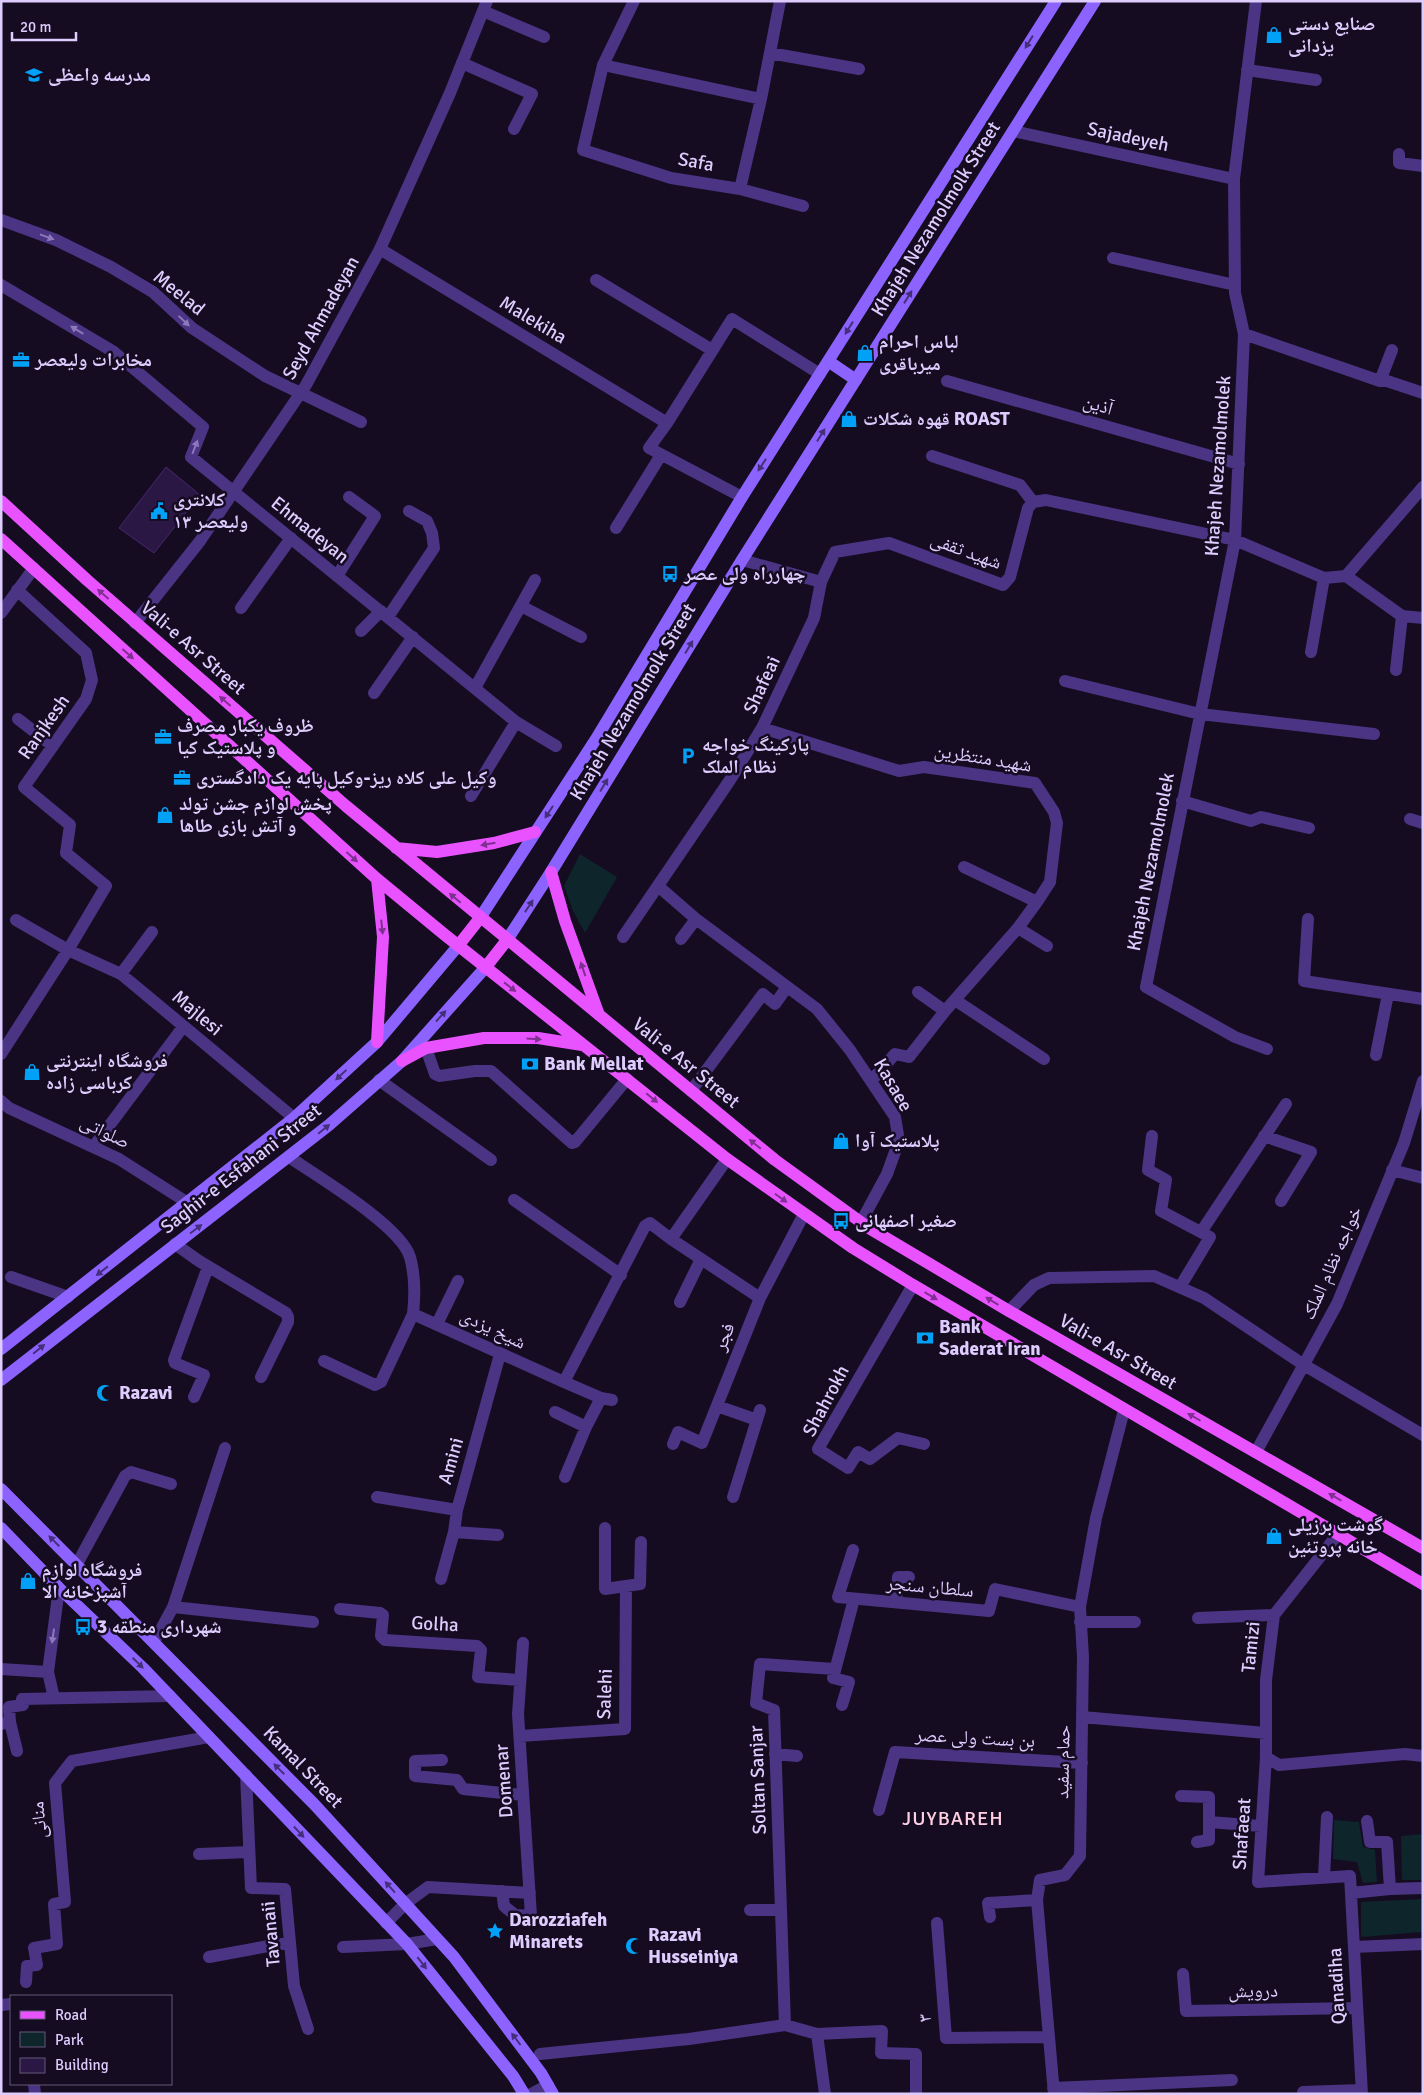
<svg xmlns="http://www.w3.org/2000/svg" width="1424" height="2095" font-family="Signika,'Noto Naskh Arabic',sans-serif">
<rect width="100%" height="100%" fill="#150c21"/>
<path fill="#0e252b" d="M 580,854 L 617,877 L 585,933 L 573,911 L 564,886 Z
M 1334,1820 L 1359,1822 L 1363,1847 L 1375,1850 L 1377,1882 L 1363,1883 L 1357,1862 L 1333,1859 Z
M 1423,1834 L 1422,1880 L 1402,1880 L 1401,1836 Z
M 1423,1899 L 1423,1932 L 1361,1937 L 1361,1902 Z"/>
<path fill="#2b1743" stroke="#482770" d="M 166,467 L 200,495 L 154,553 L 119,528 Z"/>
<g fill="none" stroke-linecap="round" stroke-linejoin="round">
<path stroke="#4a3483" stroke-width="12" d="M 634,1 L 603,65 L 583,150 L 671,178 L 740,189 L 803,206
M 1256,1 L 1234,179 L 1235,293 L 1244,334 L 1235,540 L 1146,987 L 1235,1037 L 1267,1049
M 483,11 L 544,37
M 770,53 L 859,69
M 462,63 L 532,94 L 514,129
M 603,65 L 761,99
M 1247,70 L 1316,80
M 1013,131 L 1234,179
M 1399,154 L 1399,163 L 1423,166
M 740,189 L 761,99 L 780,1
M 1,220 L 56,240 L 111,267 L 153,292 L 192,328 L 265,376 L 361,422
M 380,249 L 667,423 L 649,448 L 742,497
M 1113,258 L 1235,285
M 596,280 L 712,350
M 1,285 L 114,352 L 203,427 L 191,457 L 516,722 L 556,746
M 1244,334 L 1380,381 L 1387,381 L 1423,393
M 947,381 L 1239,464
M 1380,381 L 1392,350
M 667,423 L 732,319 L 820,374
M 932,456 L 1020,485 L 1033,502
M 616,528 L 661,455
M 337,576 L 375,516 L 349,497
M 1346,576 L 1423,487
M 821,582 L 835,552 L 889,543 L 1003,585 L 1010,577 L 1028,508 L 1033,502 L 1046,500 L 1235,540 L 1324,578 L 1346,576 L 1402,616 L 1423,618
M 521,606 L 581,637
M 241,608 L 291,538
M 1,613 L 34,568
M 388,617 L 434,548 L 432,533 L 427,521 L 409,511
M 361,631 L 381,611
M 1311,652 L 1324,578
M 1396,670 L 1402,616
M 1065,681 L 1200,714 L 1374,734
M 475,688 L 535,580
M 374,693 L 413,637
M 18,719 L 53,746
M 762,728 L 899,771 L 924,767 L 1035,783 L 1054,812 L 1057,823 L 1050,882 L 1037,902 L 1018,928 L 945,1011 L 909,1057 L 895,1054 L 871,1081
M 471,796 L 516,722
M 1182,801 L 1251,821 L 1261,817 L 1309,828
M 1410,819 L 1423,823
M 964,867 L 1037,902
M 658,886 L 696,919 L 817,1009 L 850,1050 L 895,1117 L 899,1141 L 887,1174 L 861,1222
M 1308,919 L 1304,981 L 1423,999
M 16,920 L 68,950 L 121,974 L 294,1118
M 1018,928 L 1047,946
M 623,937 L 730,780 L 762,728 L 814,618 L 821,582 L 742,560
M 681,939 L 696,919
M 121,974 L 152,932
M 918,992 L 945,1011
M 955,1000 L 1044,1059
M 426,1048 L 435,1074 L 439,1076 L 475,1071 L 491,1071 L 572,1143 L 575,1142 L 627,1079
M 1,1054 L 68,950 L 106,886 L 66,853 L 70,825 L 24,787 L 86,699 L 92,680 L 86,653 L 17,590
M 1376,1055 L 1388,994
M 379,1080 L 491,1160
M 691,1091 L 763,994 L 775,1004 L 787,987
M 1152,1136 L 1148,1170 L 1166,1180 L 1161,1211 L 1210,1237 L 1180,1287
M 1264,1136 L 1311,1152 L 1281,1201
M 94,1146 L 183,1027
M 289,1157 C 317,1176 401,1226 410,1257 C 415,1275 415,1296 413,1314 L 564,1382 L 645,1226 L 650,1223 L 671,1239 L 760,1298
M 1392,1170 L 1423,1178
M 514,1200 L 621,1275
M 1201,1232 L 1286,1104
M 671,1239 L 727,1159
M 175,1244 L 199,1261 L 286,1313 L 288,1317 L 288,1322 L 261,1377
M 11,1277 L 68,1297
M 913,1285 L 818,1449 L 848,1468 L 858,1452 L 870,1459 L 898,1438 L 924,1444
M 680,1302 L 701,1259
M 1009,1311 L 1034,1285 L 1049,1278 L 1154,1276 L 1204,1298 L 1304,1365 L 1423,1435
M 437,1324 L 458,1281
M 324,1361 L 375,1385 L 381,1382 L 413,1314
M 564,1382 L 601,1398 L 612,1400
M 194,1397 L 204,1375 L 175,1363 L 174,1360 L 208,1267
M 717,1406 L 757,1420
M 555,1412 L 586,1427
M 673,1444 L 678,1432 L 702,1443 L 760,1298 L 804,1214
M 1256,1452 L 1337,1304 L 1404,1143 L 1423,1081
M 565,1477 L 586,1427 L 601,1398
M 377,1497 L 457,1510
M 733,1497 L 760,1410
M 605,1528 L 605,1589 L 640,1584 L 641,1542
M 454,1532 L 498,1535
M 1338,1534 L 1274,1615 L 1266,1680 L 1266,1757 L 1258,1882 L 1350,1876 L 1362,2094
M 853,1550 L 838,1597 L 989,1611 L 995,1589 L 1080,1607
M 77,1564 L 125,1476 L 131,1472 L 171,1484
M 441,1579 L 454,1532 L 457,1510 L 500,1354
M 896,1602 L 898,1577 L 909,1577
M 173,1607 L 313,1622
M 340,1609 L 380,1613 L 383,1615 L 381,1636 L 385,1640 L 477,1646 L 481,1650 L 478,1677 L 520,1680
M 1198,1618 L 1274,1615
M 1080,1622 L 1135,1622
M 154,1642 L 173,1607 L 225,1448
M 1,1669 L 48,1672
M 54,1698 L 48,1672 L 59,1588
M 842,1705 L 849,1682 L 833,1678 L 854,1599
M 1082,1717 L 1266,1733
M 10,1722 L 17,1751
M 1,1724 L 10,1722 L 9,1707 L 23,1705 L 22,1699 L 170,1696
M 520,1736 L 625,1729 L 626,1587
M 775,1754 L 797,1756
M 1266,1757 L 1279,1765 L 1405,1754 L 1423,1756
M 442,1760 L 415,1761 L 415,1776 L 457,1780 L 463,1789 L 523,1795
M 246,1775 L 251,1888 L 285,1889 L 294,1986 L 308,2029
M 1181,1796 L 1209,1797 L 1209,1822
M 879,1810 L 895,1752 L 1082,1763
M 1197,1842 L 1209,1840 L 1209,1822 L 1261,1826
M 199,1854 L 249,1852
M 1324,1877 L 1327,1817
M 1390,1889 L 1423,1888
M 502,1891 L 504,1906 L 515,1915 L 531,1916 L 518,1714 L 523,1643
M 1351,1893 L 1390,1889 L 1387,1842 L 1370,1842 L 1367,1821
M 750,1910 L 781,1910
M 990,1917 L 988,1903 L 1037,1900
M 386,1923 L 405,1904 L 428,1887 L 530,1893
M 937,1923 L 946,2038 L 1048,2037
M 343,1947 L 407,1944 L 437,1939
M 1354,1947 L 1423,1944
M 209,1957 L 290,1942
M 1183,1974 L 1186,2011 L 1357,2008
M 26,1982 L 27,1966 L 37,1965 L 34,1948 L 57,1944 L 54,1904 L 65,1902 L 55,1783 L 72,1761 L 209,1737
M 1,2005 L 11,2004
M 785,2025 L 774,1710 L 756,1703 L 760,1664 L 835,1669
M 817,2034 L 825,2094
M 540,2054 L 689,2039 L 785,2025 L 817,2034 L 882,2031 L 881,2053 L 916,2054 L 916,2092
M 34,2084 L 35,2094
M 1053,2088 L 1232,2080
M 1303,2092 L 1361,2090
M 531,2094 L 548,2085
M 1054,2094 L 1037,1900 L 1040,1880 L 1065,1875 L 1080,1856 L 1083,1657 L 1080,1607 L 1096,1518 L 1124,1410"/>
<path stroke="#4a3483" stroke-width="12" d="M 135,623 L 200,541 L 306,385 L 380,249 L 450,93 L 487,1
M 1,1101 L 9,1108 L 119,1159 L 188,1203"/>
<path stroke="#8d63ff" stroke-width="12" d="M 828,361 L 856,380
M 480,918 L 596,739 L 742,497 L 1056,1
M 507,940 L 551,872 L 742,560 L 1095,1
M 1,1349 L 294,1118 L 377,1042 L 458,946
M 1,1380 L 329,1125 L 402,1061 L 485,968
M 1,1489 L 314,1804 L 454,1957 L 541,2073 L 553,2094
M 1,1528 L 59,1588 L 143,1668 L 407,1944 L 513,2076 L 524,2094"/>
<path stroke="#e953ff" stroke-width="12" d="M 1,501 L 87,580 L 346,806 L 775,1160 L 869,1228 L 1009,1311 L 1423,1548
M 1,539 L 377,879 L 445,935 L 727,1159 L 853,1248 L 913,1285 L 1423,1584
M 396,848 L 437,852 L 494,843 L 535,832
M 551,872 L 565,921 L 599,1015
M 377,879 L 383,937 L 377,1042
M 458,946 L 480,918
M 485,968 L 507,940
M 402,1061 L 426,1048 L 484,1038 L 538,1038 L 582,1045"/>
</g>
<defs><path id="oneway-solid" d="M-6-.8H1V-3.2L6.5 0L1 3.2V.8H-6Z" transform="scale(1.25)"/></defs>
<g fill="#452f7a">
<use href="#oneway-solid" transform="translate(1029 42) rotate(122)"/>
<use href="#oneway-solid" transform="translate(908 297) rotate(-58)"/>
<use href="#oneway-solid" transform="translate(849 328) rotate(122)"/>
<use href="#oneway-solid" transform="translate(821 435) rotate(-58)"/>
<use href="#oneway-solid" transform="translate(762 465) rotate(123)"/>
<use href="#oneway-solid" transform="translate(689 647) rotate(-59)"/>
<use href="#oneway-solid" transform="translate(604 785) rotate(-59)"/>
<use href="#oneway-solid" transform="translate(549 812) rotate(123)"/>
<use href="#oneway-solid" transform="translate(529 906) rotate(-57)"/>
<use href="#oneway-solid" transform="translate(441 1016) rotate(-48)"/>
<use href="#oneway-solid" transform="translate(341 1075) rotate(137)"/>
<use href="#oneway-solid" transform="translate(324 1129) rotate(-39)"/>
<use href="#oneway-solid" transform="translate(196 1229) rotate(-37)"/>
<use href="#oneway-solid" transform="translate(102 1271) rotate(142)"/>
<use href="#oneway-solid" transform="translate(39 1349) rotate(-39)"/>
<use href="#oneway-solid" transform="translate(54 1541) rotate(-135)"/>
<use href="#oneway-solid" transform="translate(138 1663) rotate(44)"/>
<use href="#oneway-solid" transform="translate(279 1769) rotate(-135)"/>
<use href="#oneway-solid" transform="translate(299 1832) rotate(47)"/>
<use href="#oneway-solid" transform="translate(390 1887) rotate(-132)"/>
<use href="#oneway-solid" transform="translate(422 1963) rotate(52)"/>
<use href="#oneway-solid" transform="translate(516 2039) rotate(-127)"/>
</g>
<g fill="#8d78bb">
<use href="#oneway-solid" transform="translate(47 237) rotate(20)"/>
<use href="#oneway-solid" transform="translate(184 321) rotate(43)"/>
<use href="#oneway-solid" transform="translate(77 330) rotate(-149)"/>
<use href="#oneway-solid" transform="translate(195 447) rotate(-69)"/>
<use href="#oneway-solid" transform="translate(53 1636) rotate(98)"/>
</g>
<g fill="#7f3090">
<use href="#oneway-solid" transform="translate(103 594) rotate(-139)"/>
<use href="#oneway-solid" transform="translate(128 654) rotate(42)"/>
<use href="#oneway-solid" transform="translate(225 701) rotate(-139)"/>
<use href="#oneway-solid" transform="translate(488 844) rotate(170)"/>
<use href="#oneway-solid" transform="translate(352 857) rotate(42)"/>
<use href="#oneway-solid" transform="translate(455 898) rotate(-140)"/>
<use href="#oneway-solid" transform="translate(382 927) rotate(84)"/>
<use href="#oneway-solid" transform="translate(583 969) rotate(-109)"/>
<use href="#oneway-solid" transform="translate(510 987) rotate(38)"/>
<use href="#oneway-solid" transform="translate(534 1039) rotate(3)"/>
<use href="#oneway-solid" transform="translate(652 1098) rotate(39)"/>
<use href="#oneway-solid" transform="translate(755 1144) rotate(-141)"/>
<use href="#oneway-solid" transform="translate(781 1198) rotate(35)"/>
<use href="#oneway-solid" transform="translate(931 1296) rotate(31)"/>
<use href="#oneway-solid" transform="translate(992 1301) rotate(-149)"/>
<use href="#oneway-solid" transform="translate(1194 1417) rotate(-150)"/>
<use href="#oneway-solid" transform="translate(1335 1497) rotate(-150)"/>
</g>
<defs>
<g id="shop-bare" transform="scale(1.35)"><path d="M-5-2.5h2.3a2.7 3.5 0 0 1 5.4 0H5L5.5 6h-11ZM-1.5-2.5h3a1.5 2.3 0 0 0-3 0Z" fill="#00a1f7" stroke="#150c21" stroke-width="2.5" paint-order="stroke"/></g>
<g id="school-bare" transform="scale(1.35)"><path d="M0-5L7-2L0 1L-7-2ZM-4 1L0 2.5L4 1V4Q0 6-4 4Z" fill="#00a1f7" stroke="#150c21" stroke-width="2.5" paint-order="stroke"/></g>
<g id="office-bare" transform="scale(1.35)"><path d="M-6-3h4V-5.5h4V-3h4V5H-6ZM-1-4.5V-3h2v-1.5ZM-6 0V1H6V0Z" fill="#00a1f7" stroke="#150c21" stroke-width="2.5" paint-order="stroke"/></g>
<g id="civic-bare" transform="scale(1.35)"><path d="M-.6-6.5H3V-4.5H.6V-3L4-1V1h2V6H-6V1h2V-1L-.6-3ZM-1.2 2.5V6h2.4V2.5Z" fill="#00a1f7" stroke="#150c21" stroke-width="2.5" paint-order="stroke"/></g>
<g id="bus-bare" transform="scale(1.35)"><path d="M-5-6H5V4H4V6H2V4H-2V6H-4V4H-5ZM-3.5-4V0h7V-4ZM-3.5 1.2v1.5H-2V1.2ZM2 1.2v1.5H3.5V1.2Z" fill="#00a1f7" stroke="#150c21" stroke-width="2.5" paint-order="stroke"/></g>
<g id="parking-bare" transform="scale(1.35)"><path d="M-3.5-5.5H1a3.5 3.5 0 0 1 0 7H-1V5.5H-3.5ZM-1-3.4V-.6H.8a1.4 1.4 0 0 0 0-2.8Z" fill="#00a1f7" stroke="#150c21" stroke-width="2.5" paint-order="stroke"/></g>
<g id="bank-bare" transform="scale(1.35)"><path d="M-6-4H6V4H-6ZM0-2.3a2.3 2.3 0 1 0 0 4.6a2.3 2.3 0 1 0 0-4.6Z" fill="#00a1f7" stroke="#150c21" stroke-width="2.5" paint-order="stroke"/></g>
<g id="mosque-bare" transform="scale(1.35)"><path d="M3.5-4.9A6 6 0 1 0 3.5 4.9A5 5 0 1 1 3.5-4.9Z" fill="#00a1f7" stroke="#150c21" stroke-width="2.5" paint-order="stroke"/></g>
<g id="sight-bare" transform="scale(1.35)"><path d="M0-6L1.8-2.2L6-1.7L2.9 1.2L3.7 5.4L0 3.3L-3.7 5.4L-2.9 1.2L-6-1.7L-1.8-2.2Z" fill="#00a1f7" stroke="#150c21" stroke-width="2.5" paint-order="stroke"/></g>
</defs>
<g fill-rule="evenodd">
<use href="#shop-bare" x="1274" y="35"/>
<use href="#school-bare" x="34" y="75"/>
<use href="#shop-bare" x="865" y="353"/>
<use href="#office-bare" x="21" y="360"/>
<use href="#shop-bare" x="849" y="419"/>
<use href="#civic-bare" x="159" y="511"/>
<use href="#bus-bare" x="670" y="574"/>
<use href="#office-bare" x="163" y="737"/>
<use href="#parking-bare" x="688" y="756"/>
<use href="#office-bare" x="182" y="778"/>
<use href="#shop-bare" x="165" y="815"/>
<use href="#bank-bare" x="530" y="1064"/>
<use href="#shop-bare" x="32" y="1072"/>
<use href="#shop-bare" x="841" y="1141"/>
<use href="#bus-bare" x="841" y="1221"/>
<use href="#bank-bare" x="925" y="1338"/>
<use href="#mosque-bare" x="105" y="1393"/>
<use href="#shop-bare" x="1274" y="1536"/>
<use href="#shop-bare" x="28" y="1581"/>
<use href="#bus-bare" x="83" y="1627"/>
<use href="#sight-bare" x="495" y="1931"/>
<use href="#mosque-bare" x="634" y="1946"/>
</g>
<g text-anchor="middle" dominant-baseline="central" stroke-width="5" stroke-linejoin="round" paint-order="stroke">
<g font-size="19" font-weight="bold" fill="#deccff" stroke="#150c21" text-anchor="start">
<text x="1288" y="24">صنایع دستی<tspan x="1288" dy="22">یزدانی</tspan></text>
<text x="48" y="75">مدرسه واعظی</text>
<text x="879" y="342">لباس احرام<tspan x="879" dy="22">میرباقری</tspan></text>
<text x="35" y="360">مخابرات ولیعصر</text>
<text x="863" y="419">قهوه شکلات ROAST</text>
<text x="173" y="500">کلانتری<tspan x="173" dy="22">۱۳ ولیعصر</tspan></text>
<text x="684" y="574">چهارراه ولی عصر</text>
<text x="177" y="726">ظروف یکبار مصرف<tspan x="177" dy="22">و پلاستیک کیا</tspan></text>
<text x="702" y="745">پارکینگ خواجه<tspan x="702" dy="22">نظام الملک</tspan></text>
<text x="196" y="778">وکیل علی کلاه ریز-وکیل پایه یک دادگستری</text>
<text x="179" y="804">پخش لوازم جشن تولد<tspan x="179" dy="22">و آتش بازی طاها</tspan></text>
<text x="46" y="1061">فروشگاه اینترنتی<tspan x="46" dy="22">کرباسی زاده</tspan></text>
<text x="544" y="1064">Bank Mellat</text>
<text x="855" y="1141">پلاستیک آوا</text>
<text x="855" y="1221">صغیر اصفهانی</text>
<text x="939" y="1327">Bank<tspan x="939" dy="22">Saderat Iran</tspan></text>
<text x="119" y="1393">Razavi</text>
<text x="1288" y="1525">گوشت برزیلی<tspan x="1288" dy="22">خانه پروتئین</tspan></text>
<text x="42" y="1570">فروشگاه لوازم<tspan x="42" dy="22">آشپزخانه الا</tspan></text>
<text x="97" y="1627">شهرداری منطقه 3</text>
<text x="509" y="1920">Darozziafeh<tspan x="509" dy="22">Minarets</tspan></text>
<text x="648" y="1935">Razavi<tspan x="648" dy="22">Husseiniya</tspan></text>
</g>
<g font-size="19" fill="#deccff" stroke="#150c21">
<text transform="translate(1128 137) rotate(12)">Sajadeyeh</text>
<text transform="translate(696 162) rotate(10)">Safa</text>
<text transform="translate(936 219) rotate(-58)">Khajeh Nezamolmolk Street</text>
<text transform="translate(179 293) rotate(39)">Meelad</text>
<text transform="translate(321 318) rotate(-61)">Seyd Ahmadeyan</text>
<text transform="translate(533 320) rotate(31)">Malekiha</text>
<text transform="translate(1098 405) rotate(16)">آذین</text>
<text transform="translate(1218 466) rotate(-86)">Khajeh Nezamolmolek</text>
<text transform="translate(310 530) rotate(39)">Ehmadeyan</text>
<text transform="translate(966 551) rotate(20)">شهید ثقفی</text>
<text transform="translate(193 648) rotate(41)">Vali-e Asr Street</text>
<text transform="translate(762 685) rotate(-65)">Shafeai</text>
<text transform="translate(633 702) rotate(-59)">Khajeh Nezamolmolk Street</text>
<text transform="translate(44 727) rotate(-55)">Ranjkesh</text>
<text transform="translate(983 758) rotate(9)">شهید منتظرین</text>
<text transform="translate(1151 862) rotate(-79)">Khajeh Nezamolmolek</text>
<text transform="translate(197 1013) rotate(40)">Majlesi</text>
<text transform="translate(686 1063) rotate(39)">Vali-e Asr Street</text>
<text transform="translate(893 1085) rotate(60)">Kasaee</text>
<text transform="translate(105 1132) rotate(26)">صلواتی</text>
<text transform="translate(241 1169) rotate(-38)">Saghir-e Esfahani Street</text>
<text transform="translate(1332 1263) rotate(-66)">خواجه نظام الملک</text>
<text transform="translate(493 1329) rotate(25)">شیخ یزدی</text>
<text transform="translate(724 1337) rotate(-68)">فجر</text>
<text transform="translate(1118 1352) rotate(30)">Vali-e Asr Street</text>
<text transform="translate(826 1401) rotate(-62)">Shahrokh</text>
<text transform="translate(451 1461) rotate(-74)">Amini</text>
<text transform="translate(930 1587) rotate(5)">سلطان سنجر</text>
<text transform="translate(435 1624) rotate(3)">Golha</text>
<text transform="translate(1251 1647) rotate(-84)">Tamizi</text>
<text transform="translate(605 1694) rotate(-88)">Salehi</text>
<text transform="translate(975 1738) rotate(3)">بن بست ولی عصر</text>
<text transform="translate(1063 1762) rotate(-89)">حمام سفید</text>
<text transform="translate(303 1767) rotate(46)">Kamal Street</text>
<text transform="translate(758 1780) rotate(-92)">Soltan Sanjar</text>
<text transform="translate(504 1781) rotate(-94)">Domenar</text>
<text transform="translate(39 1820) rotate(-95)">منانی</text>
<text transform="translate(1242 1834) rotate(-86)">Shafaeat</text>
<text transform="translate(271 1934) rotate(-95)">Tavanaii</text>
<text transform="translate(1337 1986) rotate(-93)">Qanadiha</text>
<text transform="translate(1253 1991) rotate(-1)">درویش</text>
<text transform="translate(925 2018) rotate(-94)">۳</text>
</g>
<g font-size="20" letter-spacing="1" fill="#ffcee1" stroke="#150c21">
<text x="953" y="1818">JUYBAREH</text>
</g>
</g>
<rect width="1424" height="2095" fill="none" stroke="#deccff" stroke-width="5"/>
<rect x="10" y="1995" width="162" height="90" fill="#150c21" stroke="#65597a"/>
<rect x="20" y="2011" width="25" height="8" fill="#e953ff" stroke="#65597a"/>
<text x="55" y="2020" font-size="15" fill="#deccff">Road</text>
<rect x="20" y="2032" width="25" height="15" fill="#0e252b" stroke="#65597a"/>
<text x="55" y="2045" font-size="15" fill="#deccff">Park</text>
<rect x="20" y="2058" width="25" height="15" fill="#2b1743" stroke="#65597a"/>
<text x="55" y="2070" font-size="15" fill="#deccff">Building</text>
<path d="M12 32v8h64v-8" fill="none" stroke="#deccff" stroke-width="2.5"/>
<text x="20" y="32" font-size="15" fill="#deccff" stroke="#150c21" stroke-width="4" paint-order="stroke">20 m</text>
</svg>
